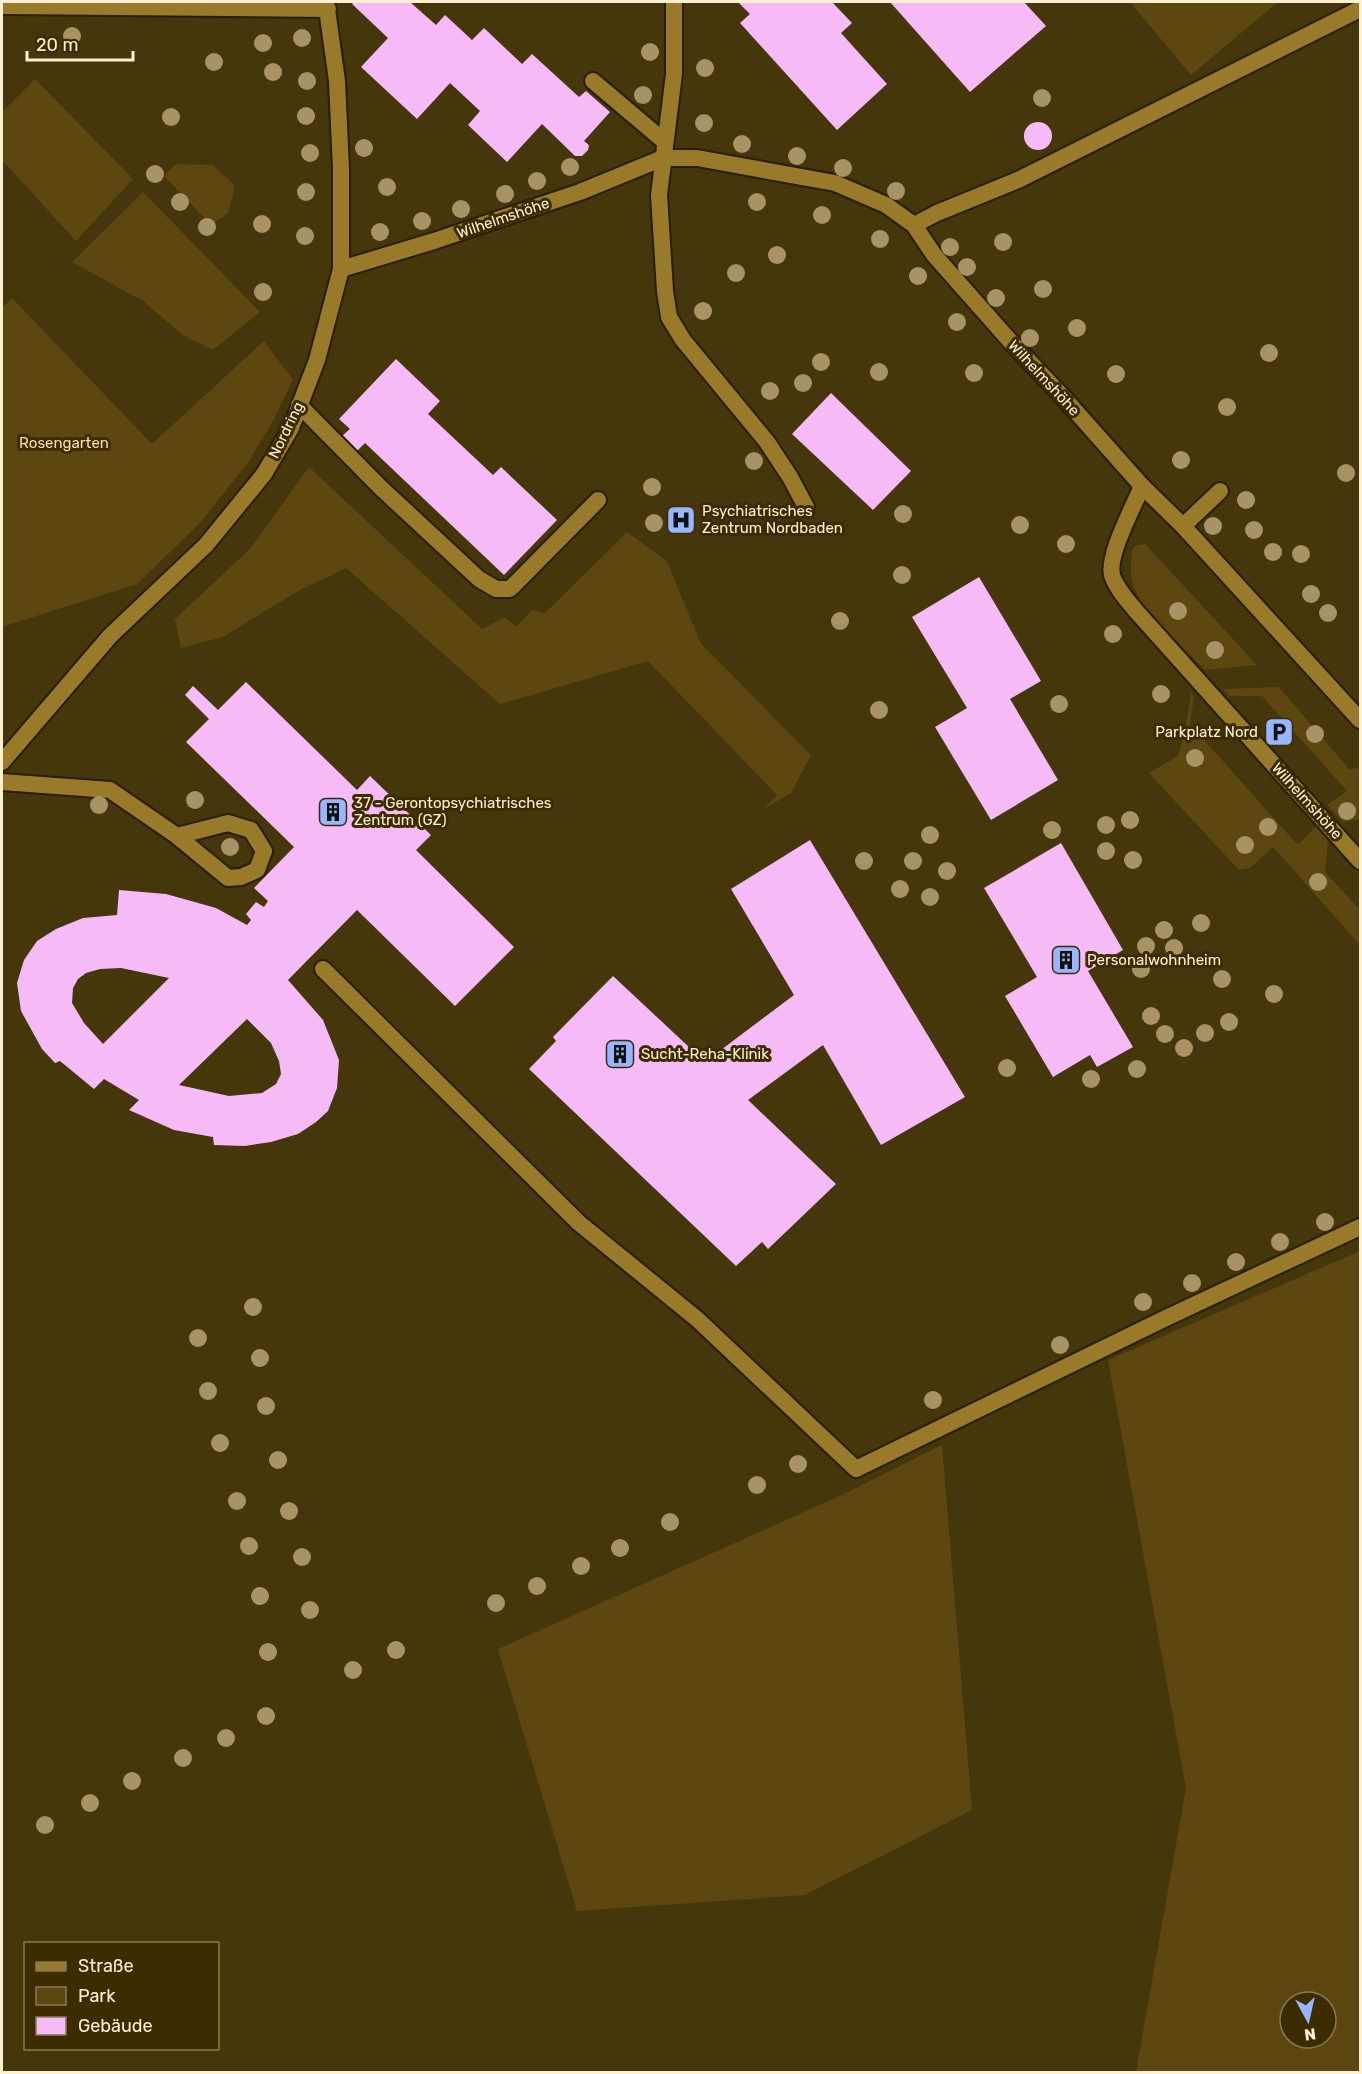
<svg xmlns="http://www.w3.org/2000/svg" width="1362" height="2074" font-family="Rubik,sans-serif">
<rect width="100%" height="100%" fill="#46360b"/>
<path fill="#5d4710" fill-rule="evenodd" d="M 1130,2 L 1278,2 L 1191,75 Z
M 35,79 L 133,179 L 76,241 L 2,160 L 2,112 Z
M 176,164 L 213,165 L 235,186 L 228,213 L 211,225 L 164,176 Z
M 143,192 L 260,312 L 213,350 L 184,336 L 143,301 L 72,262 Z
M 12,298 L 152,444 L 264,341 L 293,380 L 273,421 L 249,461 L 200,523 L 137,584 L 2,627 L 2,308 Z
M 309,467 L 482,629 L 505,617 L 516,627 L 532,610 L 545,613 L 627,532 L 667,561 L 701,644 L 811,755 L 791,793 L 762,810 L 777,795 L 648,661 L 500,704 L 346,568 L 298,591 L 223,637 L 181,648 L 175,619 L 250,549 Z
M 1145,544 L 1257,665 L 1205,670 C 1185,649 1143,612 1134,587 C 1129,575 1131,562 1132,549 L 1137,545 Z
M 1279,687 L 1349,769 L 1360,768 L 1360,819 L 1343,822 L 1327,805 L 1347,791 L 1262,696 L 1229,696 L 1223,689 Z
M 1191,693 L 1194,696 L 1190,724 L 1287,833 L 1298,845 L 1317,825 L 1328,839 L 1325,872 L 1360,910 L 1360,945 L 1273,847 L 1250,868 L 1239,870 L 1149,773 L 1178,756 L 1184,737 Z
M 1360,1251 L 1360,2072 L 1136,2072 L 1186,1788 L 1108,1360 ZM 1290,2002 L 1326,2002 L 1326,2038 L 1290,2038 Z
M 942,1445 L 972,1810 L 805,1895 L 577,1911 L 498,1649 L 842,1495 Z"/>
<path fill="#f6bbf6" fill-rule="evenodd" d="M 354,2 L 410,2 L 436,25 L 445,15 L 472,40 L 484,28 L 522,64 L 532,54 L 579,97 L 586,91 L 610,112 L 584,141 L 589,145 L 588,150 L 582,156 L 575,156 L 542,124 L 507,162 L 468,125 L 480,111 L 450,83 L 417,119 L 361,67 L 388,38 L 352,4 Z
M 738,2 L 832,2 L 852,23 L 841,33 L 887,84 L 837,130 L 740,23 L 750,14 Z
M 890,2 L 1024,2 L 1046,26 L 970,92 Z
M1024 136a14 14 0 1 1 28 0a14 14 0 1 1-28 0Z
M 396,359 L 440,401 L 428,414 L 493,475 L 501,467 L 557,520 L 504,575 L 365,443 L 357,451 L 342,436 L 350,429 L 339,419 Z
M 831,393 L 911,471 L 873,510 L 792,434 Z
M 979,577 L 1041,681 L 1010,699 L 1058,780 L 991,820 L 935,727 L 967,708 L 912,617 Z
M 246,682 L 357,790 L 370,776 L 431,835 L 416,850 L 514,947 L 455,1006 L 357,910 L 288,980 L 323,1020 L 339,1060 L 337,1088 L 328,1111 L 316,1122 L 298,1134 L 271,1142 L 245,1146 L 214,1145 L 213,1137 L 174,1130 L 129,1110 L 139,1100 L 104,1079 L 94,1089 L 60,1061 L 55,1063 L 42,1049 L 21,1011 L 17,983 L 24,960 L 37,941 L 56,929 L 83,918 L 117,915 L 119,890 L 166,894 L 216,908 L 247,925 L 251,920 L 246,914 L 256,902 L 264,907 L 268,901 L 254,888 L 294,847 L 186,742 L 209,719 L 185,695 L 193,686 L 218,710 ZM 121,968 L 169,978 L 103,1044 L 84,1023 L 72,1003 L 73,988 L 78,979 L 86,973 L 100,969 ZM 247,1019 L 271,1043 L 279,1061 L 281,1074 L 276,1084 L 262,1093 L 229,1096 L 179,1085 Z
M 810,840 L 965,1097 L 881,1145 L 823,1045 L 748,1100 L 836,1184 L 768,1249 L 762,1242 L 736,1266 L 529,1069 L 556,1041 L 553,1037 L 613,976 L 705,1062 L 794,995 L 731,889 Z
M 1061,843 L 1123,950 L 1088,971 L 1133,1047 L 1097,1067 L 1090,1055 L 1053,1077 L 1005,996 L 1037,977 L 984,888 Z"/>
<g fill="none" stroke-linecap="round" stroke-linejoin="round">
<g stroke="#281e06" stroke-width="20">
<path id="service" d="M 674,2 L 674,74 L 659,195 L 665,291 L 669,317 L 683,340 L 767,442 L 790,477 L 806,507
M 2,6 L 328,9
M 593,81 L 665,142
M 914,225 L 937,213 L 1018,180 L 1360,9
M 341,269 L 434,241 L 580,192 L 663,158 L 697,158 L 835,183 L 886,205 L 914,225 L 934,255 L 1010,341 L 1063,397
M 299,405 L 381,488 L 479,579 L 496,589 L 510,589 L 598,500
M 1142,486 C 1134,506 1107,555 1112,575 C 1116,588 1127,600 1136,611 L 1360,861
M 1183,526 L 1220,491
M 2,762 L 110,636 L 206,545 L 264,474 L 291,428 L 317,360 L 341,269 L 341,169 L 337,81 L 326,2
M 2,782 L 110,790 L 177,836 L 228,878 L 241,877 L 257,870 L 264,851 L 251,830 L 228,823 L 177,836
M 323,969 L 579,1223 L 697,1319 L 856,1469 L 1166,1318 L 1360,1227"/>
</g>
<g stroke="#281e06" stroke-width="20">
<path id="minor" d="M 1063,397 L 1142,486 L 1183,526 L 1360,720"/>
</g>
<use href="#service" stroke="#997a2b" stroke-width="16"/>
<use href="#minor" stroke="#997a2b" stroke-width="16"/>
</g>
<g fill="#a79364">
<circle cx="72" cy="36" r="9"/>
<circle cx="302" cy="38" r="9"/>
<circle cx="263" cy="43" r="9"/>
<circle cx="650" cy="52" r="9"/>
<circle cx="214" cy="62" r="9"/>
<circle cx="705" cy="68" r="9"/>
<circle cx="273" cy="72" r="9"/>
<circle cx="307" cy="81" r="9"/>
<circle cx="643" cy="95" r="9"/>
<circle cx="1042" cy="98" r="9"/>
<circle cx="306" cy="116" r="9"/>
<circle cx="171" cy="117" r="9"/>
<circle cx="704" cy="123" r="9"/>
<circle cx="742" cy="144" r="9"/>
<circle cx="364" cy="148" r="9"/>
<circle cx="310" cy="153" r="9"/>
<circle cx="797" cy="156" r="9"/>
<circle cx="570" cy="167" r="9"/>
<circle cx="843" cy="168" r="9"/>
<circle cx="155" cy="174" r="9"/>
<circle cx="537" cy="181" r="9"/>
<circle cx="387" cy="187" r="9"/>
<circle cx="896" cy="191" r="9"/>
<circle cx="306" cy="192" r="9"/>
<circle cx="505" cy="194" r="9"/>
<circle cx="180" cy="202" r="9"/>
<circle cx="757" cy="202" r="9"/>
<circle cx="461" cy="209" r="9"/>
<circle cx="822" cy="215" r="9"/>
<circle cx="422" cy="221" r="9"/>
<circle cx="262" cy="224" r="9"/>
<circle cx="207" cy="227" r="9"/>
<circle cx="380" cy="232" r="9"/>
<circle cx="305" cy="236" r="9"/>
<circle cx="880" cy="239" r="9"/>
<circle cx="1003" cy="242" r="9"/>
<circle cx="950" cy="247" r="9"/>
<circle cx="777" cy="255" r="9"/>
<circle cx="967" cy="267" r="9"/>
<circle cx="736" cy="273" r="9"/>
<circle cx="918" cy="276" r="9"/>
<circle cx="1043" cy="289" r="9"/>
<circle cx="263" cy="292" r="9"/>
<circle cx="996" cy="298" r="9"/>
<circle cx="703" cy="311" r="9"/>
<circle cx="957" cy="322" r="9"/>
<circle cx="1077" cy="328" r="9"/>
<circle cx="1030" cy="338" r="9"/>
<circle cx="1269" cy="353" r="9"/>
<circle cx="821" cy="362" r="9"/>
<circle cx="879" cy="372" r="9"/>
<circle cx="974" cy="373" r="9"/>
<circle cx="1116" cy="374" r="9"/>
<circle cx="803" cy="383" r="9"/>
<circle cx="770" cy="391" r="9"/>
<circle cx="1227" cy="407" r="9"/>
<circle cx="1181" cy="460" r="9"/>
<circle cx="754" cy="461" r="9"/>
<circle cx="1346" cy="473" r="9"/>
<circle cx="652" cy="487" r="9"/>
<circle cx="1246" cy="500" r="9"/>
<circle cx="903" cy="514" r="9"/>
<circle cx="654" cy="523" r="9"/>
<circle cx="1020" cy="525" r="9"/>
<circle cx="1213" cy="526" r="9"/>
<circle cx="1254" cy="530" r="9"/>
<circle cx="1066" cy="544" r="9"/>
<circle cx="1273" cy="552" r="9"/>
<circle cx="1301" cy="554" r="9"/>
<circle cx="902" cy="575" r="9"/>
<circle cx="1311" cy="594" r="9"/>
<circle cx="1178" cy="611" r="9"/>
<circle cx="1328" cy="613" r="9"/>
<circle cx="840" cy="621" r="9"/>
<circle cx="1113" cy="634" r="9"/>
<circle cx="1215" cy="650" r="9"/>
<circle cx="1161" cy="694" r="9"/>
<circle cx="1059" cy="704" r="9"/>
<circle cx="879" cy="710" r="9"/>
<circle cx="1315" cy="734" r="9"/>
<circle cx="1195" cy="758" r="9"/>
<circle cx="195" cy="800" r="9"/>
<circle cx="99" cy="805" r="9"/>
<circle cx="1347" cy="811" r="9"/>
<circle cx="1130" cy="820" r="9"/>
<circle cx="1106" cy="825" r="9"/>
<circle cx="1268" cy="827" r="9"/>
<circle cx="1052" cy="830" r="9"/>
<circle cx="930" cy="835" r="9"/>
<circle cx="1245" cy="845" r="9"/>
<circle cx="230" cy="847" r="9"/>
<circle cx="1106" cy="851" r="9"/>
<circle cx="1133" cy="860" r="9"/>
<circle cx="864" cy="861" r="9"/>
<circle cx="913" cy="861" r="9"/>
<circle cx="947" cy="871" r="9"/>
<circle cx="1318" cy="882" r="9"/>
<circle cx="900" cy="889" r="9"/>
<circle cx="930" cy="897" r="9"/>
<circle cx="1201" cy="923" r="9"/>
<circle cx="1164" cy="930" r="9"/>
<circle cx="1146" cy="946" r="9"/>
<circle cx="1174" cy="948" r="9"/>
<circle cx="1141" cy="969" r="9"/>
<circle cx="1222" cy="979" r="9"/>
<circle cx="1274" cy="994" r="9"/>
<circle cx="1151" cy="1016" r="9"/>
<circle cx="1229" cy="1022" r="9"/>
<circle cx="1205" cy="1033" r="9"/>
<circle cx="1165" cy="1034" r="9"/>
<circle cx="1184" cy="1048" r="9"/>
<circle cx="1007" cy="1068" r="9"/>
<circle cx="1137" cy="1069" r="9"/>
<circle cx="1091" cy="1079" r="9"/>
<circle cx="1325" cy="1222" r="9"/>
<circle cx="1280" cy="1242" r="9"/>
<circle cx="1236" cy="1262" r="9"/>
<circle cx="1192" cy="1283" r="9"/>
<circle cx="1143" cy="1302" r="9"/>
<circle cx="253" cy="1307" r="9"/>
<circle cx="198" cy="1338" r="9"/>
<circle cx="1060" cy="1345" r="9"/>
<circle cx="260" cy="1358" r="9"/>
<circle cx="208" cy="1391" r="9"/>
<circle cx="933" cy="1400" r="9"/>
<circle cx="266" cy="1406" r="9"/>
<circle cx="220" cy="1443" r="9"/>
<circle cx="278" cy="1460" r="9"/>
<circle cx="798" cy="1464" r="9"/>
<circle cx="757" cy="1485" r="9"/>
<circle cx="237" cy="1501" r="9"/>
<circle cx="289" cy="1511" r="9"/>
<circle cx="670" cy="1522" r="9"/>
<circle cx="249" cy="1546" r="9"/>
<circle cx="620" cy="1548" r="9"/>
<circle cx="302" cy="1557" r="9"/>
<circle cx="581" cy="1566" r="9"/>
<circle cx="537" cy="1586" r="9"/>
<circle cx="260" cy="1596" r="9"/>
<circle cx="496" cy="1603" r="9"/>
<circle cx="310" cy="1610" r="9"/>
<circle cx="396" cy="1650" r="9"/>
<circle cx="268" cy="1652" r="9"/>
<circle cx="353" cy="1670" r="9"/>
<circle cx="266" cy="1716" r="9"/>
<circle cx="226" cy="1738" r="9"/>
<circle cx="183" cy="1758" r="9"/>
<circle cx="132" cy="1781" r="9"/>
<circle cx="90" cy="1803" r="9"/>
<circle cx="45" cy="1825" r="9"/>
</g>
<defs>
<g id="hospital-square" transform="scale(1.5)"><rect x="-9" y="-9" width="18" height="18" rx="4" fill="#98b6fd" stroke="#3c2c00"/><path d="M-5-5h3v3.5h4V-5h3V5h-3V1.5h-4V5h-3Z" fill="#111"/></g>
<g id="parking-square" transform="scale(1.5)"><rect x="-9" y="-9" width="18" height="18" rx="4" fill="#98b6fd" stroke="#3c2c00"/><path d="M-3.5-5.5H1a3.5 3.5 0 0 1 0 7H-1V5.5H-3.5ZM-1-3.4V-.6H.8a1.4 1.4 0 0 0 0-2.8Z" fill="#111"/></g>
<g id="building-square" transform="scale(1.5)"><rect x="-9" y="-9" width="18" height="18" rx="4" fill="#98b6fd" stroke="#3c2c00"/><path d="M-4-6H4V6H1V3H-1V6H-4ZM-2.5-4.3h1.7v1.8h-1.7ZM.8-4.3h1.7v1.8H.8ZM-2.5-1h1.7V.8h-1.7ZM.8-1h1.7V.8H.8Z" fill="#111"/></g>
</defs>
<g fill-rule="evenodd">
<use href="#hospital-square" x="681" y="520"/>
<use href="#parking-square" x="1279" y="732"/>
<use href="#building-square" x="333" y="812"/>
<use href="#building-square" x="1066" y="960"/>
<use href="#building-square" x="620" y="1054"/>
</g>
<g text-anchor="middle" dominant-baseline="central" stroke-width="6" stroke-linejoin="round" paint-order="stroke">
<g font-size="15" fill="#fdf0d3" stroke="#3c2c00">
<text transform="translate(503 218) rotate(-19)">Wilhelmshöhe</text>
<text transform="translate(1044 378) rotate(47)">Wilhelmshöhe</text>
<text transform="translate(286 430) rotate(-64)">Nordring</text>
<text transform="translate(1307 801) rotate(48)">Wilhelmshöhe</text>
</g>
<g font-size="15" fill="#f6dfac" stroke="#3c2c00">
<text x="64" y="443">Rosengarten</text>
</g>
<g font-size="15" fill="#fdf0d3" stroke="#3c2c00" text-anchor="start">
<text x="702" y="511">Psychiatrisches<tspan x="702" dy="17">Zentrum Nordbaden</tspan></text>
<text x="1258" y="732" text-anchor="end">Parkplatz Nord</text>
<text x="354" y="803">37 - Gerontopsychiatrisches<tspan x="354" dy="17">Zentrum (GZ)</tspan></text>
<text x="1087" y="960">Personalwohnheim</text>
<text x="641" y="1054">Sucht-Reha-Klinik</text>
</g>
</g>
<rect width="1362" height="2074" fill="none" stroke="#fdf0d3" stroke-width="6"/>
<rect x="24" y="1942" width="195" height="108" fill="#3c2c00" stroke="#897a54" stroke-width="1.5"/>
<rect x="36" y="1962" width="30" height="9" fill="#997a2b" stroke="#897a54" stroke-width="1.5"/>
<text x="78" y="1972" font-size="18" fill="#fdf0d3">Straße</text>
<rect x="36" y="1987" width="30" height="18" fill="#5d4710" stroke="#897a54" stroke-width="1.5"/>
<text x="78" y="2002" font-size="18" fill="#fdf0d3">Park</text>
<rect x="36" y="2017" width="30" height="18" fill="#f6bbf6" stroke="#897a54" stroke-width="1.5"/>
<text x="78" y="2032" font-size="18" fill="#fdf0d3">Gebäude</text>
<g transform="translate(1308 2020) rotate(172)"><circle r="28" fill="#3c2c00" stroke="#897a54" stroke-width="1.5"/>
<path d="M0-4.5L10 22L0 15L-10 22Z" fill="#98b6fd"/>
<text y="-9" font-size="16" font-weight="bold" text-anchor="middle" fill="#fdf0d3">N</text>
</g>
<path d="M27 51v9h106v-9" fill="none" stroke="#fdf0d3" stroke-width="3"/>
<text x="36" y="51" font-size="18" fill="#fdf0d3" stroke="#3c2c00" stroke-width="4.5" paint-order="stroke">20 m</text>
</svg>
